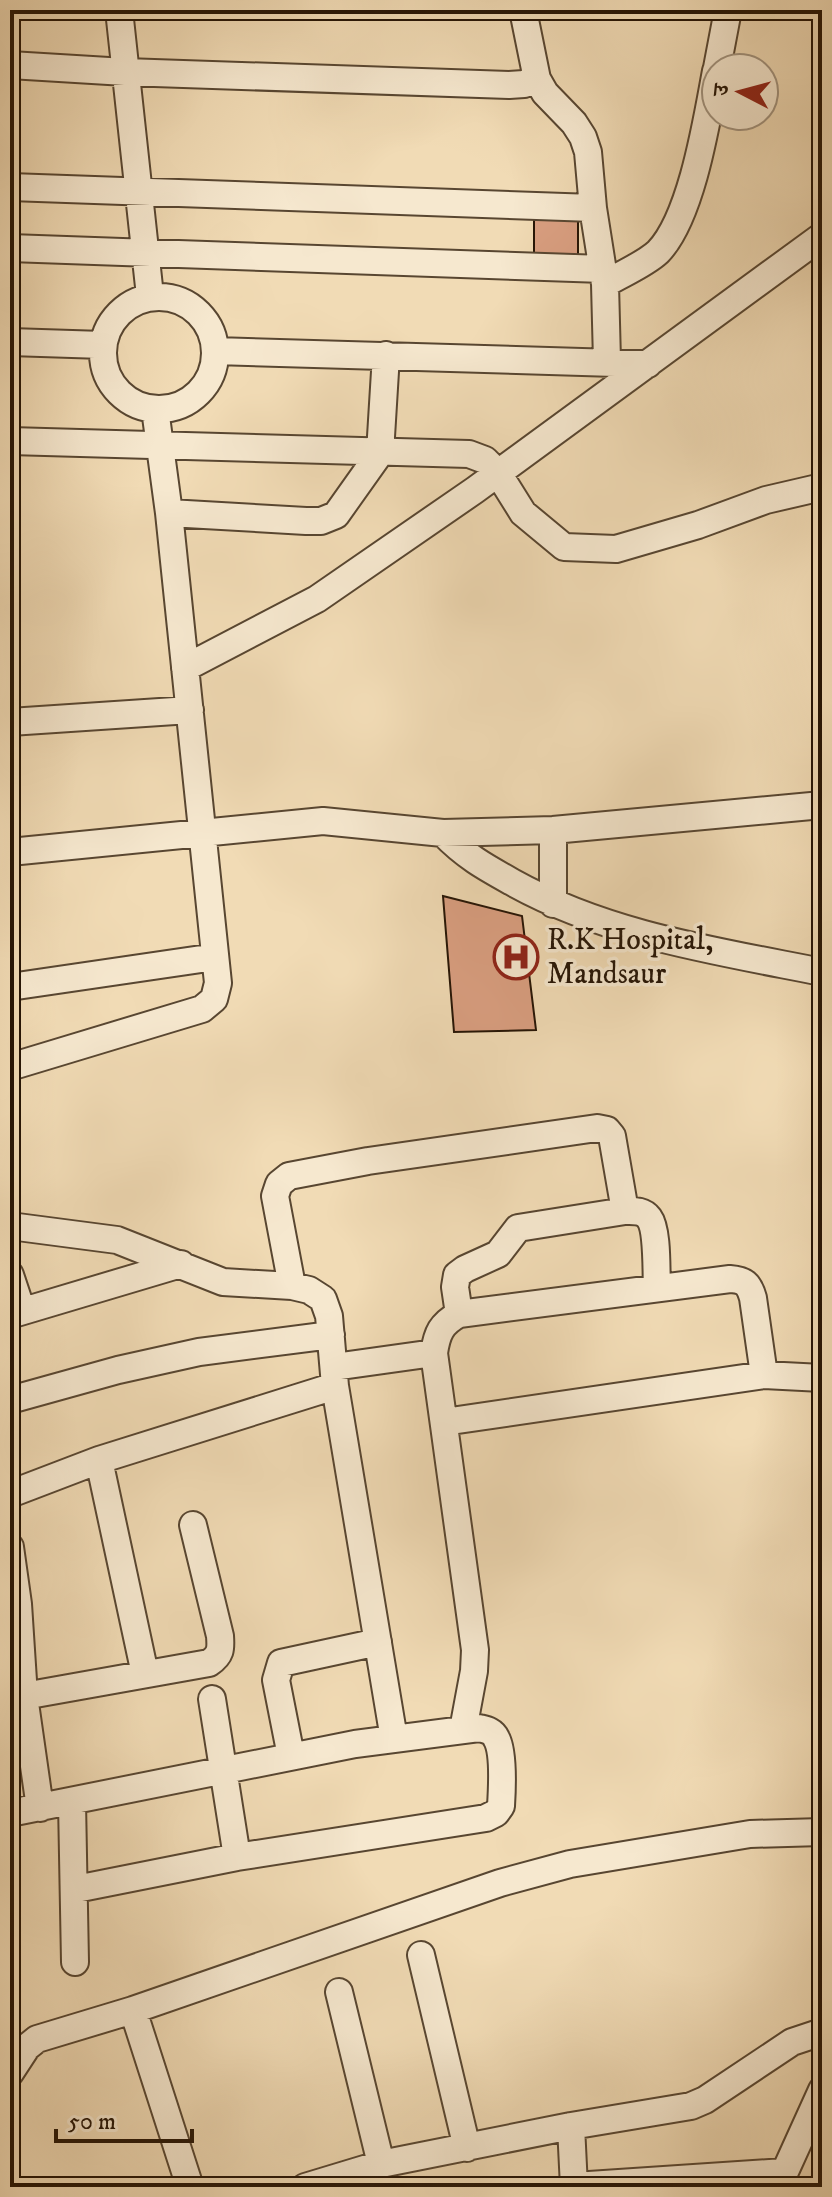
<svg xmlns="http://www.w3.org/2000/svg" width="832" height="2197" font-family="'IM FELL DW Pica','Noto Serif Devanagari',serif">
<rect width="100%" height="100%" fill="#f1dbb5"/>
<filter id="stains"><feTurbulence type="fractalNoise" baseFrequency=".0025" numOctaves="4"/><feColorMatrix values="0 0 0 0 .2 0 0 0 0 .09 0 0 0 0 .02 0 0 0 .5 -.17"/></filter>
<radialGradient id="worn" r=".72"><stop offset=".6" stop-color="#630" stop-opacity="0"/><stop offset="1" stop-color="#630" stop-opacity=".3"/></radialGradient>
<path fill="#da9f81" stroke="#251405" stroke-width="2" d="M 335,10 L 407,10 L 406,20 L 335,13 Z
M 534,214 L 578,215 L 578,259 L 534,259 Z
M 443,896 L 522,916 L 536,1030 L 454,1032 Z"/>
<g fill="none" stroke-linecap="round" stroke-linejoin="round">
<g stroke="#584631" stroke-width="30">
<path id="minor" d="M 119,10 L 150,296
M 523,10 L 537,79 L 545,93 L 574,123 L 583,137 L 588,152 L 593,208 L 605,284 L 607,361
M 10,65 L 125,72 L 509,85 L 524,84 L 537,79
M 717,68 L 728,10
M 10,187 L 593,208
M 10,248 L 603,269
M 605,284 C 621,274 644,265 658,252 C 692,217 707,119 716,71
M103 353a56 56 0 1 1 112 0a56 56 0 1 1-112 0Z
M 10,342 L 103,345
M 215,351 L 648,364
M 10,441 L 469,454 L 485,460 L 498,473 L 523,513 L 564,547 L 616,549 L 698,525 L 766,500 L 822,487
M 169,513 L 306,521 L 321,521 L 336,515 L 380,453 L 386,355
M 185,668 L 317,599 L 475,490 L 822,236
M 10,722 L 190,710
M 443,833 C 465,856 485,867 512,882 C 607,935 716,951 822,972
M 10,852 L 323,821 L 443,833 L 553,830 L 822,805
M 553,904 L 553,830
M 10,987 L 215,957
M 10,1067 L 202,1009 L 214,999 L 218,983 L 169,513 L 155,409
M 10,1226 L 117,1240 L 223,1282 L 292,1286 L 309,1290 L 323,1299 L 329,1316 L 335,1386 L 394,1739
M 10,1275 L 22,1311
M 292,1286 L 275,1196 L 279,1184 L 289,1176 L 368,1161 L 597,1128 L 607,1130 L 612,1136 L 625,1211
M 459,1314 L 455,1287 L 457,1275 L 465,1269 L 498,1254 L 518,1228 L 625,1211 C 634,1211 643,1210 649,1218 C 658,1230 656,1272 657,1288
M 10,1315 L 181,1264
M 334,1367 L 434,1353
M 10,1400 L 118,1370 L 199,1352 L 331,1335
M 444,1422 L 764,1375 L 822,1378
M 99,1460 L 145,1674
M 10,1494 L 99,1460 L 335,1386
M 10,1547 L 18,1604 L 24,1696 L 40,1808
M 24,1696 L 209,1663 C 221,1655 221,1649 220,1636 L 193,1525
M 212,1699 L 237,1857
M 463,1730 L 474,1671 L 475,1650 L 434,1353 C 437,1333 441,1324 459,1314 L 730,1279 C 745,1280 749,1284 753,1298 L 764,1375
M 291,1756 L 276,1680 L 281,1663 L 378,1642
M 72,1802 L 75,1962
M 10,1813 L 355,1744 L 479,1728 C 487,1730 493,1731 496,1738 C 504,1751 502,1790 501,1806 L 496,1813 L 486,1818 L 237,1857 L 76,1889
M 421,1955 L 467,2148
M 339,1992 L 381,2164
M 133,2010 L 190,2187
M 10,2073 L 27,2047 L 37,2039 L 133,2010 L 500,1883 L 570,1864 L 750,1834 L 822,1832
M 571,2126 L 574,2187
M 574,2186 L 784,2172
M 305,2187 L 381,2164 L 571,2126 L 691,2106 L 705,2100 L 792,2042 L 822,2032
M 778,2187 L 822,2090"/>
</g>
<use href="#minor" stroke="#f6e8cf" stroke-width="26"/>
</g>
<defs>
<g id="hospital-ring" transform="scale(2.3)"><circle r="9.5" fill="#f6e8cf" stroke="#8f2418" stroke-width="1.5"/><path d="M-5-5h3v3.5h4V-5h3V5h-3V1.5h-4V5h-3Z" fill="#8f2418"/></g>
</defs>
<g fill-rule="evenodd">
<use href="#hospital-ring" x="516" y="957"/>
</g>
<g text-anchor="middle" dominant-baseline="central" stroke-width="7" stroke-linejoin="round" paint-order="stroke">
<g font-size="30" fill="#251405" stroke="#f6e8cf" text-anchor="start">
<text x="547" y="940">R.K Hospital,<tspan x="547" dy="34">Mandsaur</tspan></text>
</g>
</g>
<rect width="832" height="2197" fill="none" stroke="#f1dbb5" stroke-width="40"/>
<rect x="12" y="12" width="808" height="2173" fill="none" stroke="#251405" stroke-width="4"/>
<rect x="20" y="20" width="792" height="2157" fill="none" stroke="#251405" stroke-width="2"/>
<g transform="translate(740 92) rotate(276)"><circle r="38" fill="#f6e8cf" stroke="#a2937e" stroke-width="2"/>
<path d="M0-6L14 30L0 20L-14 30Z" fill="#8f2418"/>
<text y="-12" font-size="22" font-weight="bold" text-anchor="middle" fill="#251405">उ</text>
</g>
<path d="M56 2129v12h136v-12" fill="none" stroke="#251405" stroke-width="4"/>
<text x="68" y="2129" font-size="24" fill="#251405" stroke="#f6e8cf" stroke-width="6" paint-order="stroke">50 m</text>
<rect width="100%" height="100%" filter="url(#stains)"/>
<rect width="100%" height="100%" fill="url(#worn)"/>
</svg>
